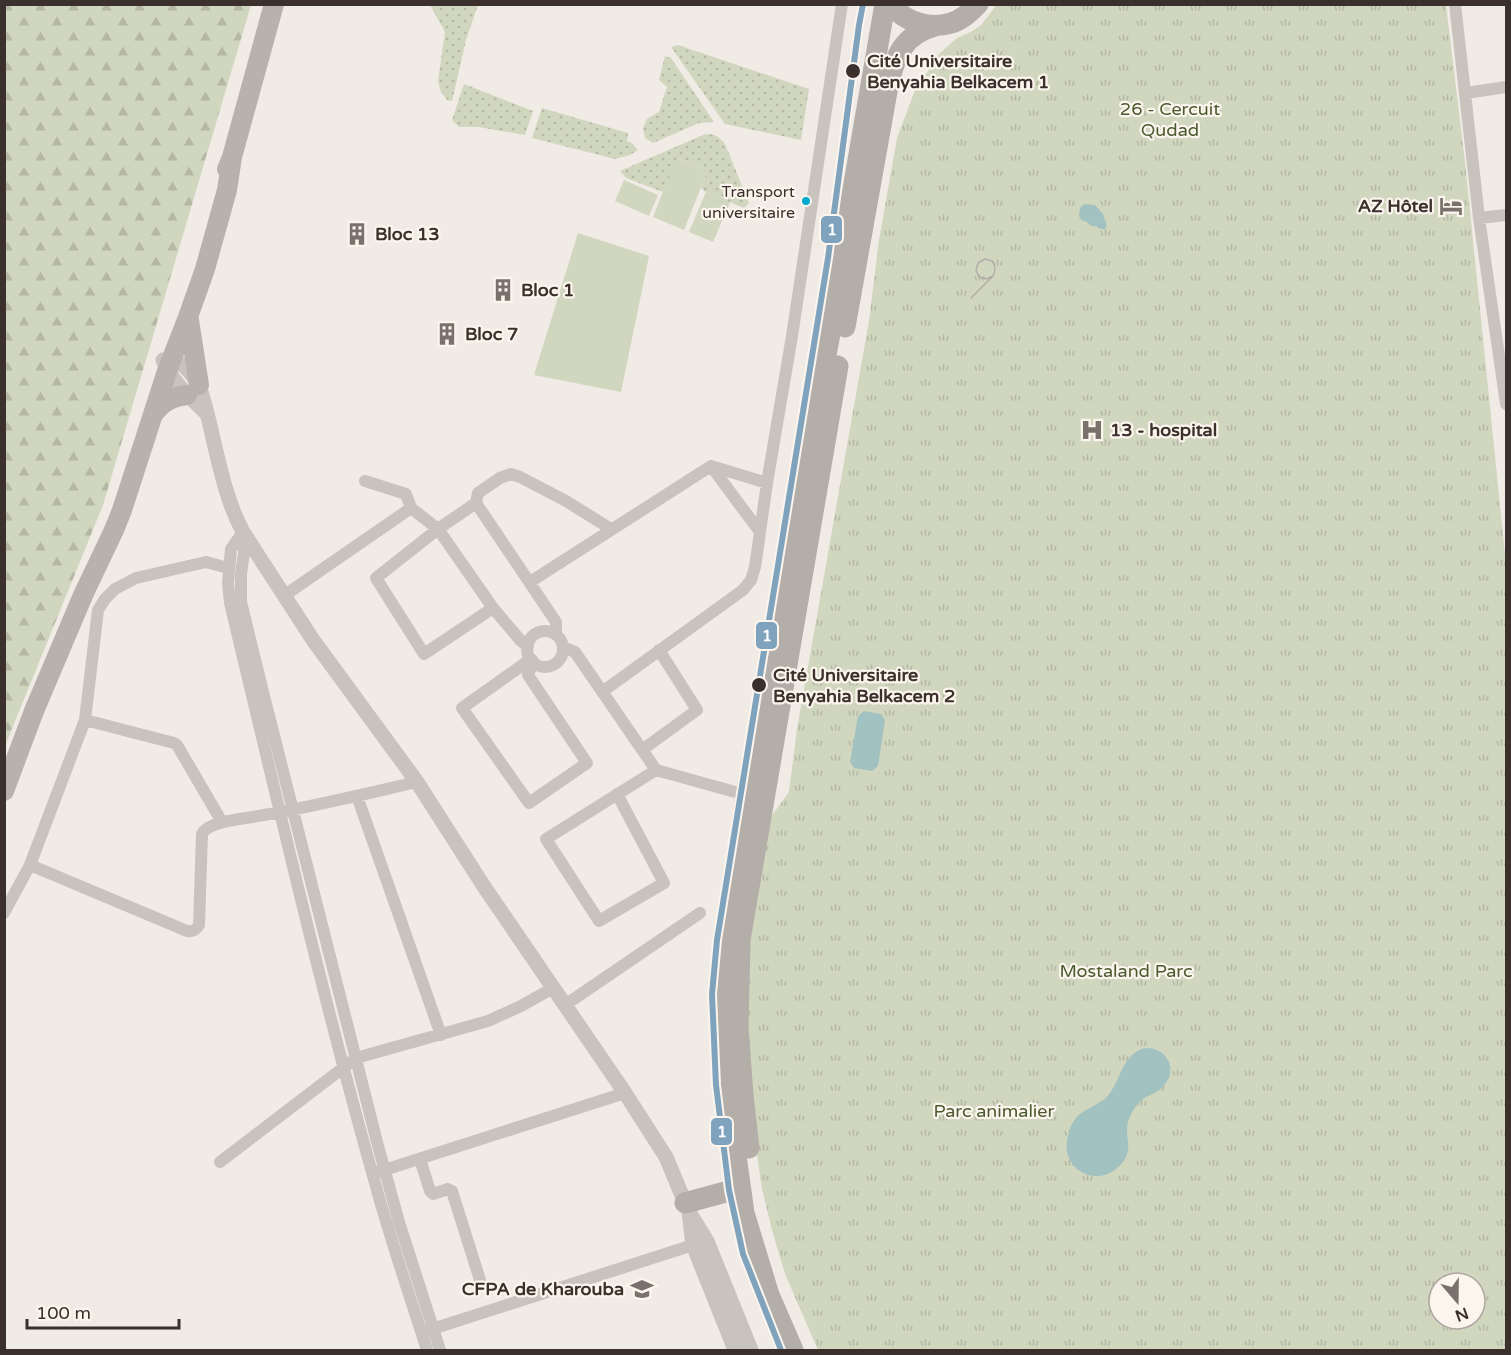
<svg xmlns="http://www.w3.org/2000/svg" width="1511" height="1355" font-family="'Varela Round',sans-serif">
<defs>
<pattern id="forest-firs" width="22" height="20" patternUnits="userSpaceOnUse" patternTransform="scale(1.5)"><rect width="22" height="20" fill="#d1d6bf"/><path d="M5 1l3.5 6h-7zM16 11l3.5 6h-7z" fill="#b4b8a4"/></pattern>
<pattern id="park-tufts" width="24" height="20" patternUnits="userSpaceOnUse" patternTransform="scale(1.5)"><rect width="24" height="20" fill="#d1d6bf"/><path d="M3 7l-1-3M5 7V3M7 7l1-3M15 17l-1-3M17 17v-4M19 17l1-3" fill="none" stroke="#b4b8a4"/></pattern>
<pattern id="garden-dots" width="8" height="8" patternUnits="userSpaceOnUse" patternTransform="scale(1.5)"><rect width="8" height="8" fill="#d1d6bf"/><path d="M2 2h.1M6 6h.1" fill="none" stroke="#b4b8a4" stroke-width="1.8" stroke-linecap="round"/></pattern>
</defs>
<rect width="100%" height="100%" fill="#f0ebe5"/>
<path fill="#d1d6bf" d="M 676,158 L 708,170 L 684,230 L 653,217 Z
M 624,180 L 658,195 L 649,216 L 615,201 Z
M 706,192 L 730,202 L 713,242 L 689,232 Z
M 578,233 L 649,256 L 621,392 L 534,375 Z"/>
<path fill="url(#forest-firs)" d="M 5,4 L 251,5 L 103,505 L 5,746 Z"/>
<path fill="url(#park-tufts)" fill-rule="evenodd" d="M 996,5 L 1446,5 L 1465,162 L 1506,564 L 1506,1350 L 818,1350 L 785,1274 L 772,1230 L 762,1189 L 750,1107 L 746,941 L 765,825 L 789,792 L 797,729 L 869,321 L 879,240 L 897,138 L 920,77 L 927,73 L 939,54 L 957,38 L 971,32 L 981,25 L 992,11 ZM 1439,1283 L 1475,1283 L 1475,1319 L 1439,1319 Z"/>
<path fill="url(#garden-dots)" d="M 430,5 L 478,5 L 466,40 L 452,101 L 447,100 L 441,92 L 438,81 L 445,32 Z
M 678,45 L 809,89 L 801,140 L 725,124 L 671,47 Z
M 665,56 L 671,58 L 714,122 L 699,123 L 653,143 L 645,138 L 643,128 L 647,119 L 659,112 L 667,87 L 659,80 Z
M 464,84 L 533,111 L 525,135 L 479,127 L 459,127 L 452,120 Z
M 542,108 L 628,133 L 627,141 L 632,143 L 638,150 L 630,155 L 615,159 L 532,138 Z
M 708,134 C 715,134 721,138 725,144 L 749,203 L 744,208 L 706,192 L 701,188 L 708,170 L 677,158 L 663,192 L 626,178 L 620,171 L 703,135 Z"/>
<path fill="#a1c2c1" d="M 1084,204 L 1095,205 L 1103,214 L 1107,226 L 1105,229 L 1100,229 L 1096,226 L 1091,226 L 1087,222 L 1081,220 L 1079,216 L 1080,208 Z
M 864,711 L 881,714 L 885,720 L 878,766 L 872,771 L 854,768 L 850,762 L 858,716 Z
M 1145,1048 C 1155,1048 1163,1051 1168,1060 C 1174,1072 1168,1084 1158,1091 C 1154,1094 1149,1095 1146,1097 C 1138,1102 1132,1111 1129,1119 C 1122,1138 1138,1151 1116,1169 C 1108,1176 1096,1178 1086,1174 C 1077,1171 1071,1164 1068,1155 C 1065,1147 1067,1140 1069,1132 C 1076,1106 1098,1110 1110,1093 C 1122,1076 1123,1054 1145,1048 Z"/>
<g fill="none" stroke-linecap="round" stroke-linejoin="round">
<path stroke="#c9c3be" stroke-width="12" d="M 1455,4 L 1479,218 L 1506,404
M 1466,93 L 1506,87
M 1479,218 L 1506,215
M 711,466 L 760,532
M 365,481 L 406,494 L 411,508
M 476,503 L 478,493 L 500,478 L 511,474 L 520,477 L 566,501 L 611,529
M 243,532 L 231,549 L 228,583 L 230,603 C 277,799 322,996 377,1190 C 392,1244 410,1297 427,1350
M 243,533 L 244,553 L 241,574 L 241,602 L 263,692 L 377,1142 L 399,1222 L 440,1350
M 530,582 L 711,466 L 767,483
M 285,595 L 411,508 L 438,529 L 493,608 L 521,641 L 528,646
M 493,608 L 424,654 L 376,578 L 438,529 L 476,503 L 556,622 L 556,634
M527 649a18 18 0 1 1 36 0a18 18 0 1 1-36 0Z
M 563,647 L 575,652 L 656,770 L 746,795
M 531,659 L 462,708 L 529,803 L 587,763 L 528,675 L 533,661
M 602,692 L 743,590 L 751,580 L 755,567 L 767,483 L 792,336 L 842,4
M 85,720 L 174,743 L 177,745 L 222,822
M 642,750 L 697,710 L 659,650
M 617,794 L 664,883 L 599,921 L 546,839 L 656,770
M 357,796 L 441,1035
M 30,865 L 187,931 C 193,932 196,930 199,925 L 202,834 C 208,821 244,819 258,816 C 311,807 364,794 417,782
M 4,913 L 30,865 L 85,720 L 98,610 L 105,599 L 115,589 L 136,578 L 206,562 L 228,568
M 565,1005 L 700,913
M 420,1159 L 430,1191 L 433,1194 L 448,1189 L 452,1191 L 480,1280
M 220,1162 L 356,1058 L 488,1021 L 521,1006 L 553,988
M 378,1172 L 625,1093
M 426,1331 L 693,1245"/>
<path stroke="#c9c3be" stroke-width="15" d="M 206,413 C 190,397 171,381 163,360 C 182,359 190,371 199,385 C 215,433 219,487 243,532 L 313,640 L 417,782 L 483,885 L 625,1093 L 666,1157 L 688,1210
M 735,1350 L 693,1245 L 689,1212 L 707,1241 L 751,1350"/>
<path stroke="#b8b1ad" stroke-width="20" d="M 227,169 L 232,157 L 274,4
M 189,320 L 199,385
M 153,415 C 162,402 172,397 187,395
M 4,791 L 34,711 L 84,593 L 114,530 L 122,510 L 167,371 L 188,317 L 205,269 L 227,190 L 232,157"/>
<path stroke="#b4aea8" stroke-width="21" d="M 891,4 C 904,22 930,30 951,23 C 962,20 970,12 978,4
M 845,327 L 888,86 C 895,56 903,35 935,26
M 749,1148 L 743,1095 L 738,1027 L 740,940 L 838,366
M 685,1203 L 740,1188
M 793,1350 L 769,1295 L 744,1213 L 728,1098 L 723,1029 L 726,939 L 746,795 L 835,306 L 840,264 L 885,4"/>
<path stroke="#b1aca8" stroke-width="1.5" d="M 971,298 L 993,276 C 996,270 996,266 992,261 L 985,259 L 978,263 L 976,270 L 979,277 L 986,279 L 993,276"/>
<g stroke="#fbf5ee" stroke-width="10">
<path id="tram-1" d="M 781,1350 L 743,1254 L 729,1190 L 716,1085 L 712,994 L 717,940 L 828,258 L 859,25 L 863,4"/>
</g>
<use href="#tram-1" stroke="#80a3bd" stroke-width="6"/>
</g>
<defs>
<g id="hotel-bare" transform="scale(1.8)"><path d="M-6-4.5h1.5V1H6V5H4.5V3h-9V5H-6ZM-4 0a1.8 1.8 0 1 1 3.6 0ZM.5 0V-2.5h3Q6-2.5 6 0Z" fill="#7a716c" stroke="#fbf5ee" stroke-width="2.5" paint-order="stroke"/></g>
<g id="building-bare" transform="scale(1.8)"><path d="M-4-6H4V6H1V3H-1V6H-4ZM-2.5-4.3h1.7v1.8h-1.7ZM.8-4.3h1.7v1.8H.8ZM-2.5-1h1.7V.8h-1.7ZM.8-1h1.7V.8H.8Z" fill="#7a716c" stroke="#fbf5ee" stroke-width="2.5" paint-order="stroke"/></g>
<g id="hospital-bare" transform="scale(1.8)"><path d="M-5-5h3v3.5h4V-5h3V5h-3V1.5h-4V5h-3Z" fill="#7a716c" stroke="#fbf5ee" stroke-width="2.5" paint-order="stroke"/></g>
<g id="university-bare" transform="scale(1.8)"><path d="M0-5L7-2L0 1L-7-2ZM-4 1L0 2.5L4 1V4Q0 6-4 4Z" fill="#7a716c" stroke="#fbf5ee" stroke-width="2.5" paint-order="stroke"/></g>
</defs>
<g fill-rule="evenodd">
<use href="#hotel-bare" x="1451" y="206"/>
<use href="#building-bare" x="357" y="234"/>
<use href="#building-bare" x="503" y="290"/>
<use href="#building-bare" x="447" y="334"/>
<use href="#hospital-bare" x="1092" y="430"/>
<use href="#university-bare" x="642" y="1289"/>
</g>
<g fill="#3b302b" stroke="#fbf5ee" stroke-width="2">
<circle cx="853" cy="71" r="8"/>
<circle cx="759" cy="685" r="8"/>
</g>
<circle fill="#00a9ce" stroke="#fbf5ee" stroke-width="2" cx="806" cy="201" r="5"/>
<g text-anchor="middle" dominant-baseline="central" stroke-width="4.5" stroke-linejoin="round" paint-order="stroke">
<g font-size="16" fill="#3b302b" stroke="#fbf5ee" text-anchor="end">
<text x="795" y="192">Transport<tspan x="795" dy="21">universitaire</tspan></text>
</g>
<g font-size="18" font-weight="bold" fill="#3b302b" stroke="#fbf5ee" text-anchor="start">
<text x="867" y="61">Cité Universitaire<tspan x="867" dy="21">Benyahia Belkacem 1</tspan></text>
<text x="773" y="675">Cité Universitaire<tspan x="773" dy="21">Benyahia Belkacem 2</tspan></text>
</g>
<g font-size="18" fill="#4a5a2e" stroke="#fbf5ee">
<text x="1170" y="109">26 - Cercuit<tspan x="1170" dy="21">Qudad</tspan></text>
<text x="1126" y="971">Mostaland Parc</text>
<text x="994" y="1111">Parc animalier</text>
</g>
<g font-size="18" font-weight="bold" fill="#3b302b" stroke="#fbf5ee" text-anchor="start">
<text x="1433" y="206" text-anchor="end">AZ Hôtel</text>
<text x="375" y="234">Bloc 13</text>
<text x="521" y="290">Bloc 1</text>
<text x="465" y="334">Bloc 7</text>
<text x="1110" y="430">13 - hospital</text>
<text x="624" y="1289" text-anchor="end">CFPA de Kharouba</text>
</g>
</g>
<g stroke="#fbf5ee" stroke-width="2">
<rect x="820" y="215" width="23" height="29" rx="6" fill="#80a3bd"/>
<rect x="755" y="621" width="23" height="29" rx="6" fill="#80a3bd"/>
<rect x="710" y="1117" width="23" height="29" rx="6" fill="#80a3bd"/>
</g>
<g font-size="16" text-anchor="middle" font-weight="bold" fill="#fff">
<text x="832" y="235">1</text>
<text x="767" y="641">1</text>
<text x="722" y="1137">1</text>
</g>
<rect width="1511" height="1355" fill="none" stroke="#3b302b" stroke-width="12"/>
<g transform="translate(1457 1301) rotate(160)"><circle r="28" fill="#fbf5ee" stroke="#aea6a0" stroke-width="1.5"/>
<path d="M0-4.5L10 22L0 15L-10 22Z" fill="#7a716c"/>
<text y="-9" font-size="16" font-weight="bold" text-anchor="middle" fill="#3b302b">N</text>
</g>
<path d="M27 1319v9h152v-9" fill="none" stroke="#3b302b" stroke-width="3"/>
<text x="36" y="1319" font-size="18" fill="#3b302b" stroke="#fbf5ee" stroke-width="4.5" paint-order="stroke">100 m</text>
</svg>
